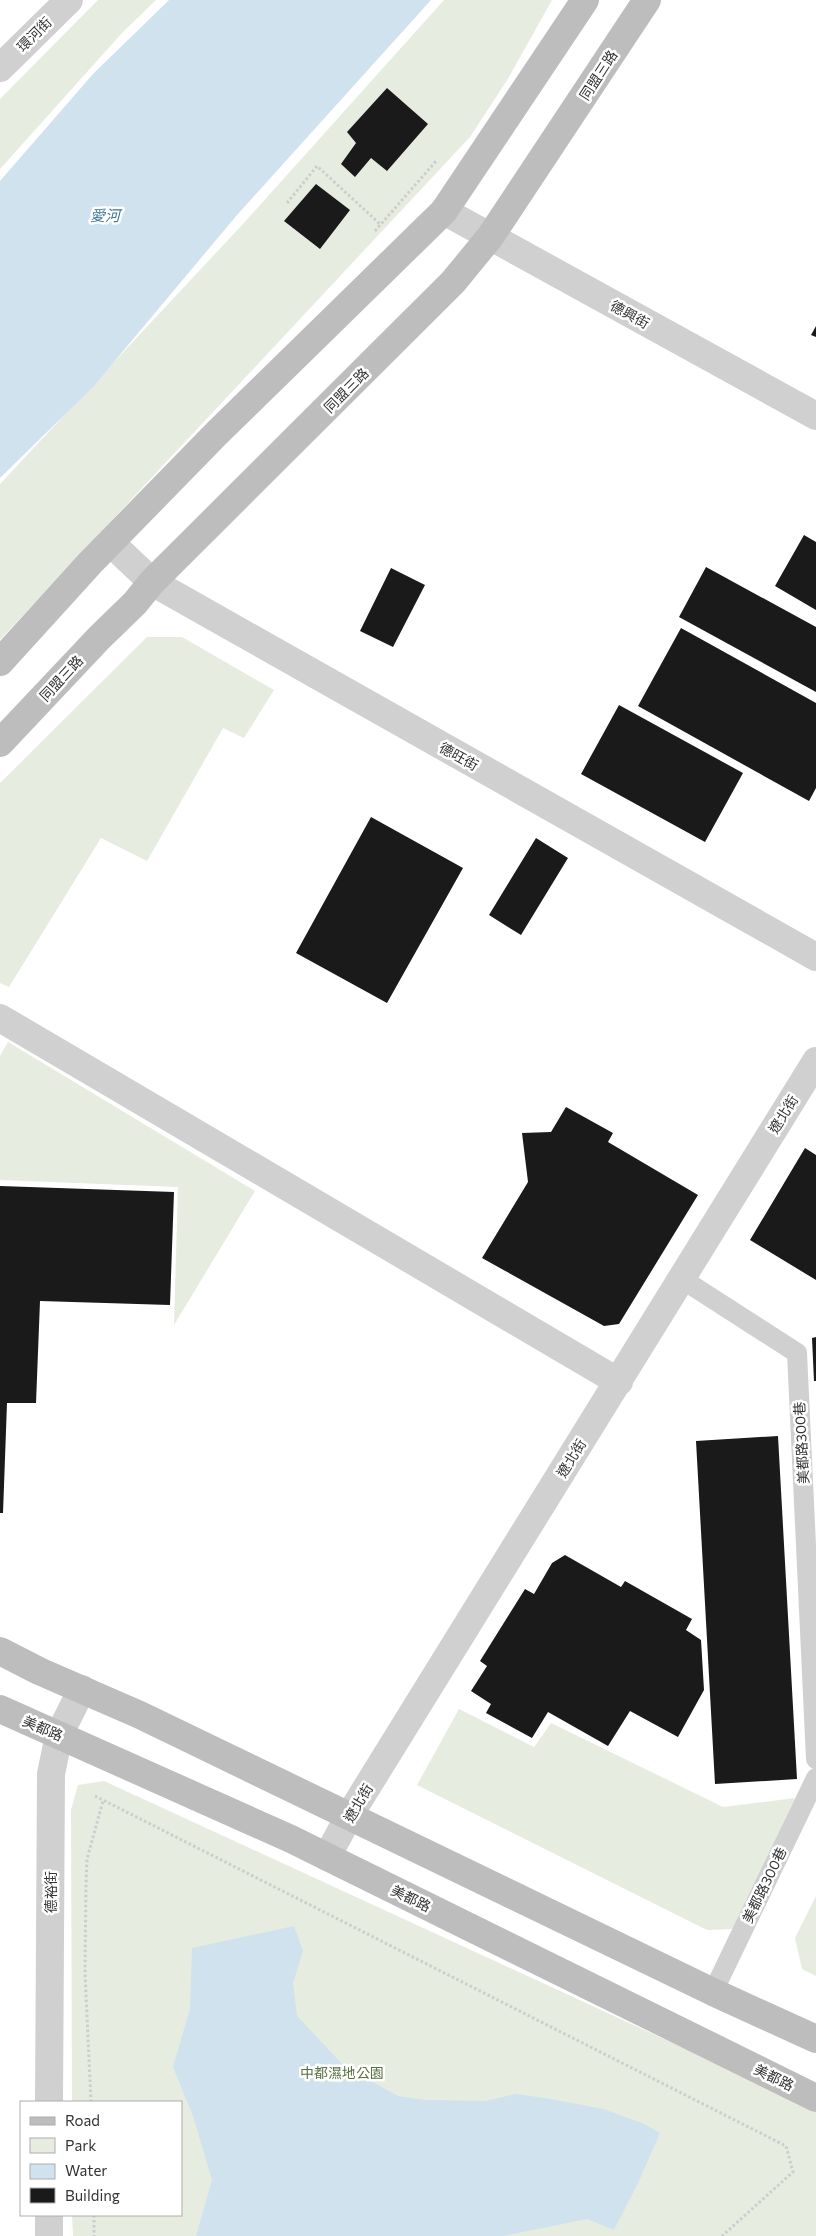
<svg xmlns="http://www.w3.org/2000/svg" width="816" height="2236" font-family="Commissioner,'Noto Sans TC',sans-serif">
<rect width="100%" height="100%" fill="#fff"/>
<path fill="#e6ecdf" d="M 98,0 L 156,0 L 122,33 L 0,169 L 0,99 Z
M 444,0 L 552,0 L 509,77 L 470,137 L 0,640 L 0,484 L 242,225 Z
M 147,637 L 182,637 L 274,690 L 244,738 L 223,728 L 147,861 L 101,838 L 9,987 L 0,983 L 0,783 Z
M 8,1042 L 255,1191 L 174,1325 L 178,1187 L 0,1180 L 0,1056 Z
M 459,1709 L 534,1747 L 551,1723 L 723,1807 L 795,1798 L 734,1929 L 707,1930 L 417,1785 Z
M 104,1781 L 816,2109 L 816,2236 L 73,2236 L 72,2215 L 181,2215 L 181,2102 L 72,2102 L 71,1810 L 78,1785 Z
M 816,1896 L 816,1976 L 802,1969 L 795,1938 Z"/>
<path fill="#cfe2ee" d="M 169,0 L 431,0 L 237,215 L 93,387 L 0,478 L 0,181 L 93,74 Z
M 294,1926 L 303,1951 L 293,1983 L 297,2016 L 342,2064 L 371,2081 L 398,2096 L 425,2100 L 486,2101 L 515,2094 L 545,2098 L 603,2109 L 642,2123 L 660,2133 L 638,2183 L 614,2230 L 587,2219 L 503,2236 L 196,2236 L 212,2180 L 193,2116 L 173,2067 L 190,2009 L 192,1948 Z"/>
<path fill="#1a1a1a" d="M 387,88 L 428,124 L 387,171 L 371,158 L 355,177 L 341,164 L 356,143 L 347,132 Z
M 316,184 L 350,210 L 320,249 L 284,221 Z
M 816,326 L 816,337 L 811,335 Z
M 804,535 L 816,542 L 816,610 L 775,586 Z
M 706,567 L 816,627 L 816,692 L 679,617 Z
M 391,568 L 425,585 L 393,647 L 360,631 Z
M 681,628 L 816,703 L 816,788 L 809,801 L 638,706 Z
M 619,705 L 743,773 L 705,842 L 581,774 Z
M 371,817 L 463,868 L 387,1003 L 296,953 Z
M 536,838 L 568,858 L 521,935 L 489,915 Z
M 566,1107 L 613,1133 L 608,1142 L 698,1195 L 619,1324 L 604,1326 L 482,1258 L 528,1182 L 522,1133 L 551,1132 Z
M 805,1148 L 816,1155 L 816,1280 L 750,1240 Z
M 0,1186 L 174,1192 L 170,1305 L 40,1301 L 36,1403 L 7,1403 L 3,1513 L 0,1513 Z
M 816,1337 L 816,1381 L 814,1381 L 812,1338 Z
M 778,1436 L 797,1779 L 715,1784 L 696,1441 Z
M 565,1555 L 621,1587 L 625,1581 L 692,1619 L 686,1630 L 701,1640 L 704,1690 L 678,1737 L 630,1711 L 608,1746 L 548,1712 L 532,1738 L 486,1713 L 491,1704 L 471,1691 L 487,1666 L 480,1661 L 525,1589 L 534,1594 L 552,1563 Z"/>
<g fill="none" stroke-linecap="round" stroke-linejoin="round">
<path stroke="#cdcdcd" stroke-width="3" stroke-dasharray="2.5 2.5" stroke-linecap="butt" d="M 287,203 L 317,166 L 381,225
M 375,231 L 437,160
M 95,1796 L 786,2146 L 793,2172 L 722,2236
M 91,2102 L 85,1973 L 86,1884 L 87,1859 L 103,1801
M 94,2215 L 94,2236"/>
<path stroke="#d0d0d0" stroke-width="20" d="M 682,1279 L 797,1353 L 816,1759
M 713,1992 L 816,1778"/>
<path stroke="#d0d0d0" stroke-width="28" d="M 0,68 L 69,0
M 444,211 L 816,416
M 111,543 L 152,582 L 816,957
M 0,1018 L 619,1382
M 327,1857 L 349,1816 L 816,1061
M 49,2102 L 51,1774 L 59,1735 L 82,1689
M 49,2236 L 49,2215"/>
<path stroke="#bdbdbd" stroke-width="28" d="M 0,662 L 90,563 L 217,433 L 444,211 L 585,0
M 0,743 L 99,638 L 135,603 L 152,582 L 453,282 L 490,237 L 647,0
M 0,1651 L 39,1671 L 140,1715 L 713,1992 L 816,2039
M 0,1709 L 291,1839 L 816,2098"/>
</g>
<g text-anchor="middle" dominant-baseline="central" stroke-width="5" stroke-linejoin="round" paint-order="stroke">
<g font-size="14" fill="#333" stroke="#fff">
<text transform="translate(34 34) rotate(-45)">環河街</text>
<text transform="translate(598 75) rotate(-57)">同盟三路</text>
<text transform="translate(630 314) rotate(29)">德興街</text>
<text transform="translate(346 390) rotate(-45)">同盟三路</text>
<text transform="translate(61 678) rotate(-47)">同盟三路</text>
<text transform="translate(459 756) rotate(29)">德旺街</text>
<text transform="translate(783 1114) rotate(-58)">遼北街</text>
<text transform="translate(801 1443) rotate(-93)">美都路300巷</text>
<text transform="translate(571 1458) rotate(-58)">遼北街</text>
<text transform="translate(43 1728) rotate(23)">美都路</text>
<text transform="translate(358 1803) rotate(-59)">遼北街</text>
<text transform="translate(764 1885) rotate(-64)">美都路300巷</text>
<text transform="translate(50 1892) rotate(-90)">德裕街</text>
<text transform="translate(411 1898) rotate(26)">美都路</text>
<text transform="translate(774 2077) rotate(26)">美都路</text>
</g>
<g font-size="14" fill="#56703f" stroke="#fff">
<text x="342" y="2072">中都濕地公園</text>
</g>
<g font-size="15" font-style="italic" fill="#3f7597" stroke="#fff">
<text x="105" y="215">愛河</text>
</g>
</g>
<rect x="20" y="2101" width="162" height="115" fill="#ffffff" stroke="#adadad"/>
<rect x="30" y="2117" width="25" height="8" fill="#bdbdbd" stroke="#adadad"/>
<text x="65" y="2126" font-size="15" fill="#333333">Road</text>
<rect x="30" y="2138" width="25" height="15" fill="#e6ecdf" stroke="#adadad"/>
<text x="65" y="2151" font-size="15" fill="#333333">Park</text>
<rect x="30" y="2164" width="25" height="15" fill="#cfe2ee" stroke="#adadad"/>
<text x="65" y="2176" font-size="15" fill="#333333">Water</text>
<rect x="30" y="2188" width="25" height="15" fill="#1a1a1a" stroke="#adadad"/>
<text x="65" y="2201" font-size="15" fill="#333333">Building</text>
</svg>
